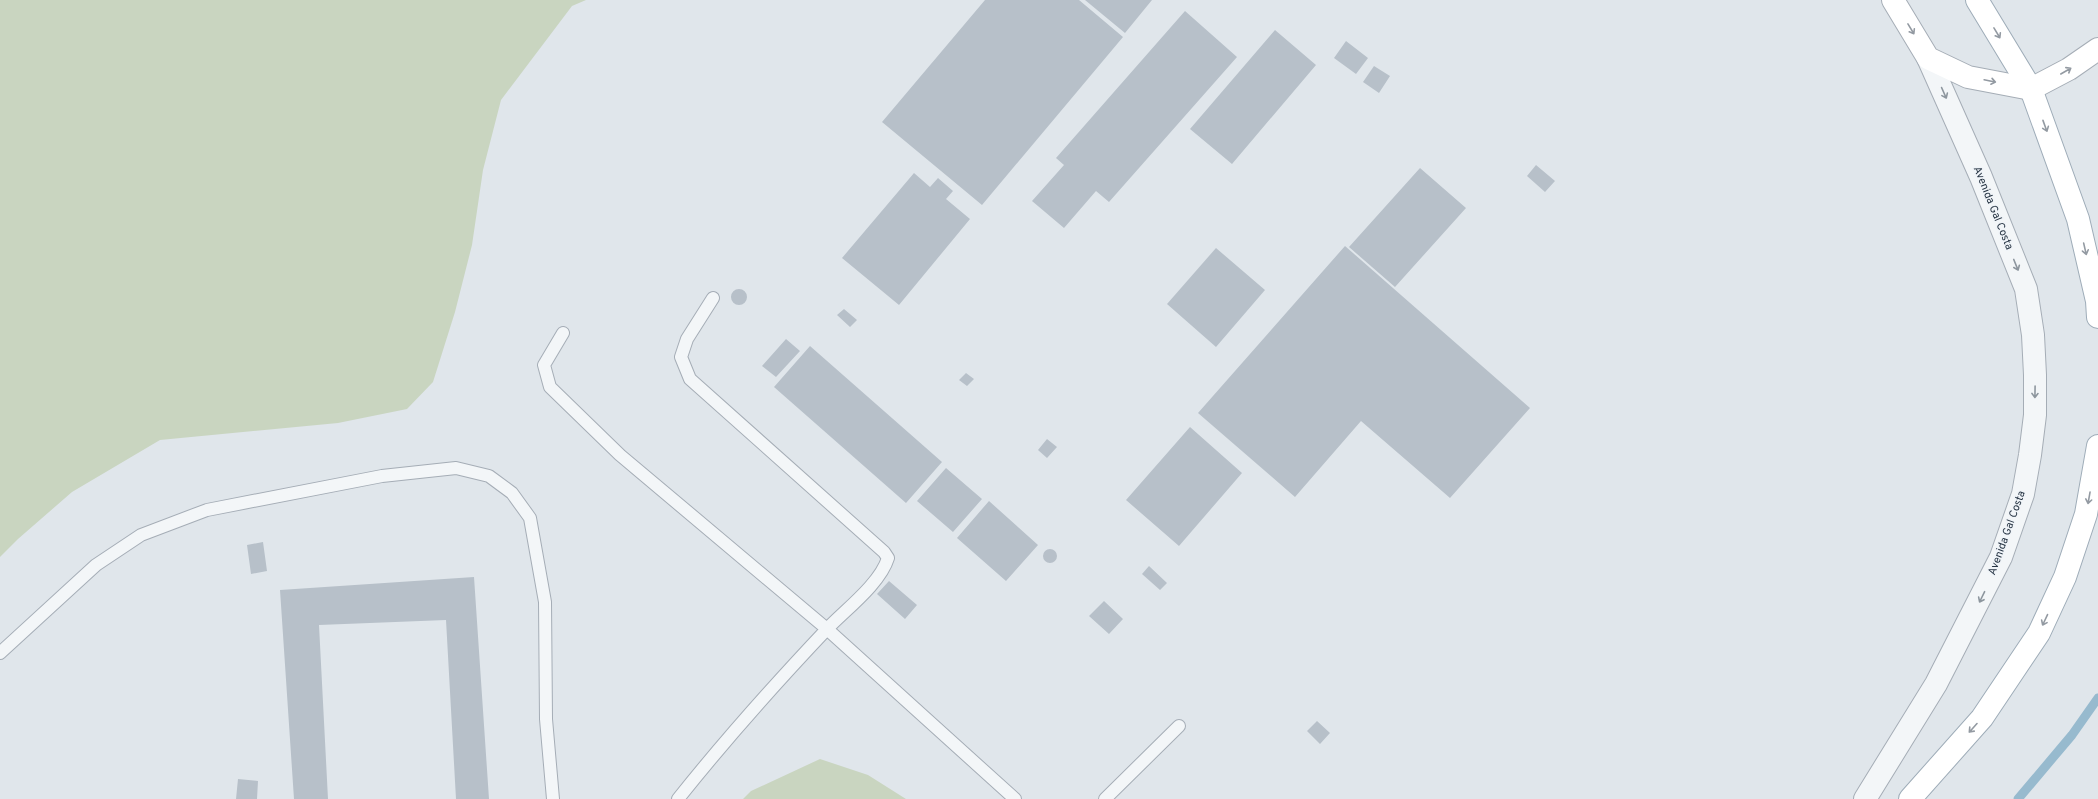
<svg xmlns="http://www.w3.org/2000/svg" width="2098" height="799" font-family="Overpass,sans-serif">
<rect width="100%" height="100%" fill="#e0e6eb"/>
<path fill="#c9d5c0" d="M 0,0 L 586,0 L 572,6 L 501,100 L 483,170 L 472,245 L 455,312 L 433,382 L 407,409 L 338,423 L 160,440 L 72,492 L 18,539 L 0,557 Z
M 820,759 L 868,775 L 906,799 L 743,799 L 751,791 Z"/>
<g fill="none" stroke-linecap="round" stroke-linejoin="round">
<path stroke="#97bace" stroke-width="9" d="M 2018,799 L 2072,735 L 2098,698"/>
</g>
<path fill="#b7c0c9" d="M 985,0 L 1079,0 L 1123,37 L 982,205 L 882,122 Z
M 1085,0 L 1152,0 L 1125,33 Z
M 1185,11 L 1237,57 L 1109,202 L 1096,191 L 1064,228 L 1032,201 L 1064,165 L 1056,158 Z
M 1275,30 L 1316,65 L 1232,164 L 1190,129 Z
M 1346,41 L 1368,58 L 1356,74 L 1334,58 Z
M 1374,66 L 1390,76 L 1379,93 L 1363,82 Z
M 1536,165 L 1555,181 L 1545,192 L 1527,176 Z
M 1420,168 L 1466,208 L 1395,287 L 1349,247 Z
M 914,173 L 930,187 L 938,178 L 953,191 L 946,199 L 970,219 L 899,305 L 842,258 Z
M 1345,246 L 1530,408 L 1450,498 L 1361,421 L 1295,497 L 1198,413 Z
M 1216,248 L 1265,290 L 1216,347 L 1167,304 Z
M731 297a8 8 0 1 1 16 0a8 8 0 1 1-16 0Z
M 844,309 L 857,320 L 850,327 L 837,315 Z
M 786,339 L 800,351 L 776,377 L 762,366 Z
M 810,346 L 942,462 L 906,503 L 774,387 Z
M 966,373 L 974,379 L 967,386 L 959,380 Z
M 1190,427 L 1242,473 L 1179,546 L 1126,500 Z
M 1047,439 L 1057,447 L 1047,458 L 1038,450 Z
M 946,468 L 982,499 L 953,532 L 917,501 Z
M 989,501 L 1038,545 L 1006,581 L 957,538 Z
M 263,542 L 267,571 L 251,574 L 247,545 Z
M1043 556a7 7 0 1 1 14 0a7 7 0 1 1-14 0Z
M 1149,566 L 1167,583 L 1160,590 L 1142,574 Z
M 474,577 L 489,799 L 456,799 L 446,620 L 319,625 L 328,799 L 294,799 L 280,590 Z
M 889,581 L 917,605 L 905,619 L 877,594 Z
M 1104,601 L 1123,619 L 1109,634 L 1089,616 Z
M 1317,721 L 1330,733 L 1320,744 L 1307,731 Z
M 238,779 L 258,781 L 257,799 L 236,799 Z"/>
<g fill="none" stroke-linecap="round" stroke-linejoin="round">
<g stroke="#a5adb6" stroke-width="14">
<path id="service" d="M 563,333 L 544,365 L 550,387 L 620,455 L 827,629 L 1015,799
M 0,653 L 96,565 L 141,535 L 207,510 L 382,476 L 456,468 L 489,476 L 512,493 L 530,518 L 545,602 L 546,719 L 553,799
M 678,799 C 725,740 775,684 827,629 C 845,610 880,584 888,558 L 884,552 L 690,379 L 681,357 L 687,339 L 713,298
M 1105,799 L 1179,726"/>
</g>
<g stroke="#a5adb6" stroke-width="24">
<path id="tertiary" d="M 1865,799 L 1936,684 L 2001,557 L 2023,494 L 2030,455 L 2035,415 L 2035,375 L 2033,335 L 2026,289 L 1981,177 L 1928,58"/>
</g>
<g stroke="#a5adb6" stroke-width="24">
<path id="secondary" d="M 1893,0 L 1928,58 L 1968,77 L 2031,89 L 2069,69 L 2098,49"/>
</g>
<g stroke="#9eacb8" stroke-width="24">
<path id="primary" d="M 1977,0 L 2031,89 L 2078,219 L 2097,301 L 2098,317
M 1910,799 L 1982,718 L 2039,633 L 2065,577 L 2086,514 L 2098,446"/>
</g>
<use href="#service" stroke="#f3f6f8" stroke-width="12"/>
<use href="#tertiary" stroke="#f3f6f8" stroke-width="22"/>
<use href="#secondary" stroke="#fff" stroke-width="22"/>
<use href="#primary" stroke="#fff" stroke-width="22"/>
</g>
<defs><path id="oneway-shaft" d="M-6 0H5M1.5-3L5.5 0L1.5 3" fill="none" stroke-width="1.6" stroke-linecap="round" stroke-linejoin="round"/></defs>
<g stroke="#939aa2">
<use href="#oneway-shaft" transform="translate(1911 29) rotate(59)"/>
<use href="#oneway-shaft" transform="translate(1997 33) rotate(59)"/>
<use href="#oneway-shaft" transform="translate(2066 71) rotate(-30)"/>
<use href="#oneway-shaft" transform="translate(1990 81) rotate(12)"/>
<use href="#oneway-shaft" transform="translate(2045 126) rotate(70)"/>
<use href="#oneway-shaft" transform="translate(2085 249) rotate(77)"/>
<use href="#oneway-shaft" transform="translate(2089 498) rotate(100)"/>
<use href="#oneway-shaft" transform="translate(2045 620) rotate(115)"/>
<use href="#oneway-shaft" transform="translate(1973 728) rotate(132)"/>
</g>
<g stroke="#8d969e">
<use href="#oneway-shaft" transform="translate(1944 93) rotate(66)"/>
<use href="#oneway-shaft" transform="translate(2016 265) rotate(68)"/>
<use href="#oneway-shaft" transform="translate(2035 392) rotate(91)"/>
<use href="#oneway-shaft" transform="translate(1982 597) rotate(116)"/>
</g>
<g text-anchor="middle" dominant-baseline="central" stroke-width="3" stroke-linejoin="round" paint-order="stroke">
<g font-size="11" fill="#273544" stroke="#f0f4f8">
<text transform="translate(1993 208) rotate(68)">Avenida Gal Costa</text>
<text transform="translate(2007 533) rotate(-70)">Avenida Gal Costa</text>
</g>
</g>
</svg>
